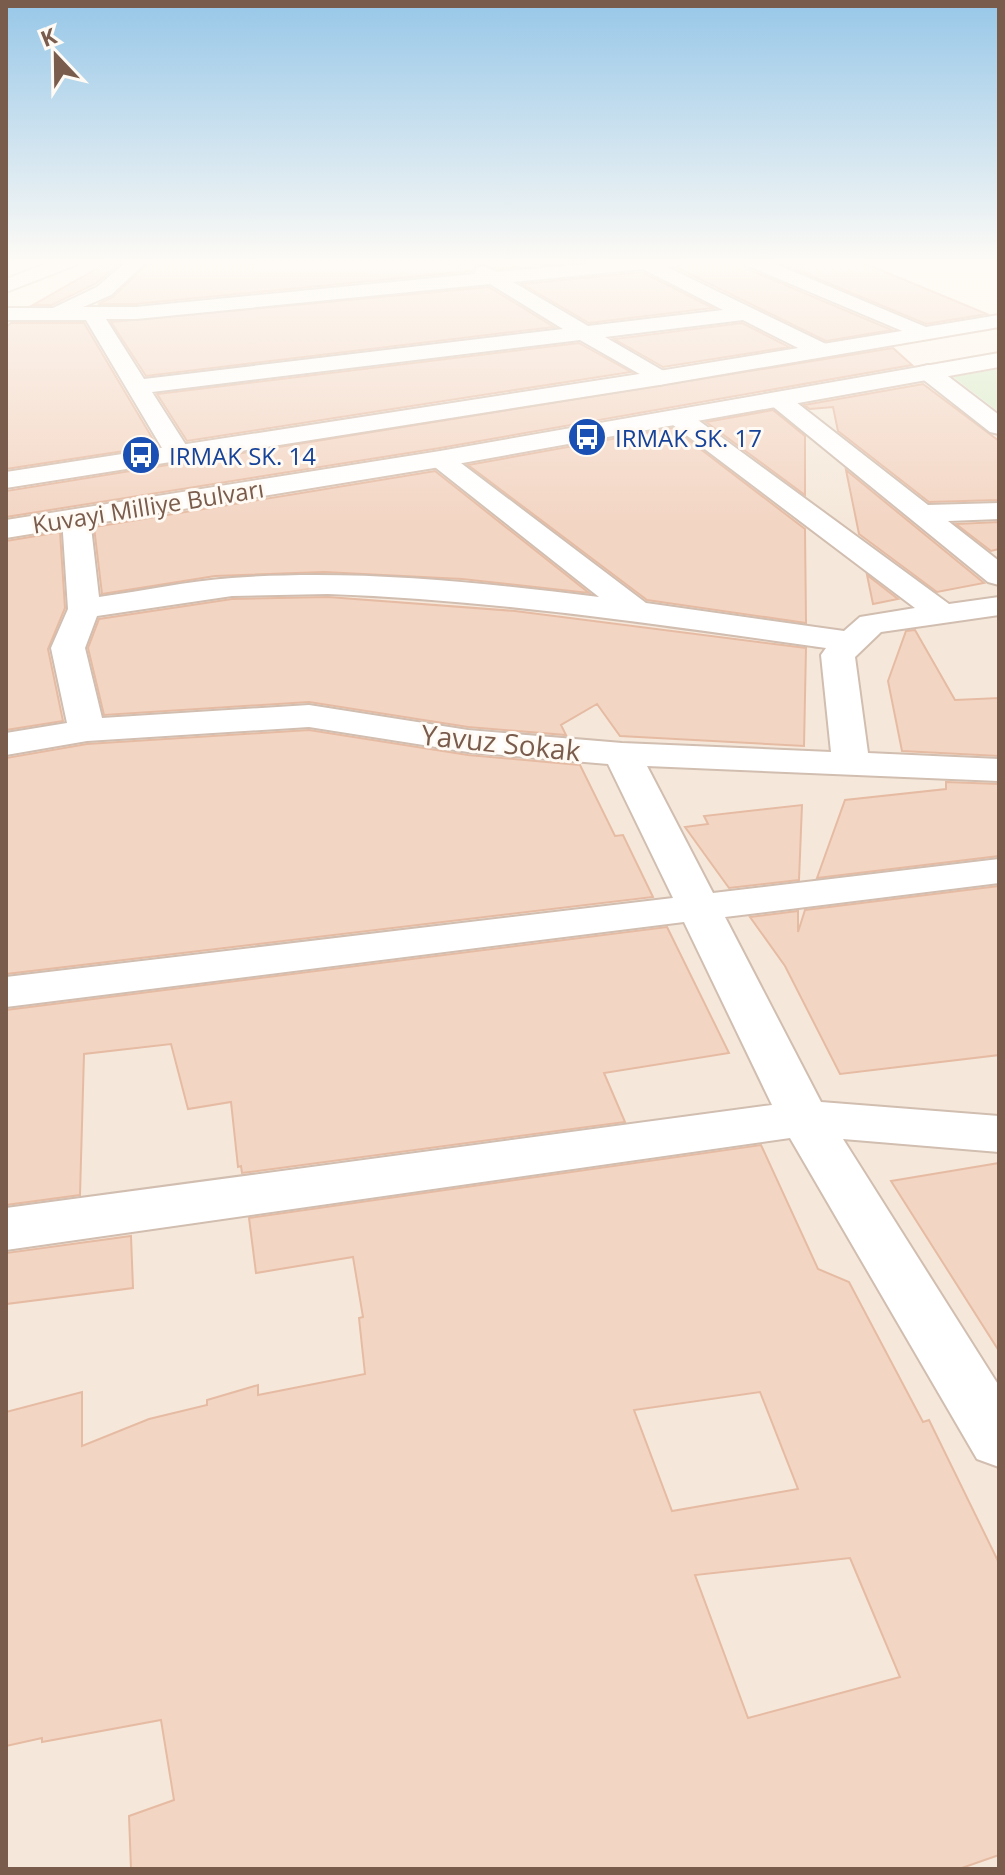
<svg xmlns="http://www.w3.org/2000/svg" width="1005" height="1875" font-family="'Open Sans',sans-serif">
<rect width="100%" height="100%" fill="#fdf6ec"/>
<path fill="#f5e8da" d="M 953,377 L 999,412 L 999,1869 L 6,1869 L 6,538 Z"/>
<path fill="#d8ecc9" d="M 999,369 L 999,412 L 953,377 Z"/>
<path fill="#f3d5c3" stroke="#e6bba3" stroke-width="2" fill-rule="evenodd" d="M 110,261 L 123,261 L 95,284 L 52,305 L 33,305 Z
M 150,261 L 588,261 L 497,269 L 482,263 L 475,265 L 472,271 L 136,304 L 98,304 L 113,297 Z
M 683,261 L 741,261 L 745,268 L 892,330 L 826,341 L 677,268 Z
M 775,261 L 859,261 L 987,314 L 926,324 Z
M 642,272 L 713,308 L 589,323 L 522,284 Z
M 489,287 L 554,327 L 146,376 L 111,322 Z
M 11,323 L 84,323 L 157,446 L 6,469 L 6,327 Z
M 742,323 L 789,347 L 663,367 L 614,339 Z
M 579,343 L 631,372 L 187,441 L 157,394 Z
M 893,348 L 912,365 L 440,448 L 6,517 L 6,491 Z
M 923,384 L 999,441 L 999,500 L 929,502 L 838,431 L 833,407 L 810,409 L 804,405 Z
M 773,410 L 805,436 L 805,495 L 706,422 Z
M 673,428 L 805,529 L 806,623 L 647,600 L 468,465 Z
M 846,470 L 984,583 L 937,592 L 859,534 Z
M 435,471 L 589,593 L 462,579 L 324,572 L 215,576 L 102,594 L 94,527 Z
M 999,522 L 999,549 L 991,551 L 956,524 Z
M 60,532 L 65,608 L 48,649 L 63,721 L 6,730 L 6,541 Z
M 867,575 L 898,599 L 873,604 Z
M 328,597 L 515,611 L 806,648 L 804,746 L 620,736 L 597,704 L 561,725 L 566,735 L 468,727 L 309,702 L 104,715 L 88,648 L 99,619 L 232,599 Z
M 915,630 L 955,700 L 999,698 L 999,756 L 902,751 L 888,681 L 906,631 Z
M 309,730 L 468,755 L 580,765 L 615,836 L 623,835 L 653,897 L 6,974 L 6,758 L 87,744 Z
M 946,782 L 999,784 L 999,856 L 817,878 L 845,800 L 946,789 Z
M 802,805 L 799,880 L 729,888 L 685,827 L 708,824 L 704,816 Z
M 999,886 L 999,1055 L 840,1074 L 785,966 L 750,917 L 798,911 L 798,932 L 805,910 Z
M 667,927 L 729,1053 L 604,1073 L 625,1122 L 242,1173 L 241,1166 L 238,1167 L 231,1102 L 188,1109 L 171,1044 L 84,1054 L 80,1195 L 6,1205 L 6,1010 Z
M 761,1145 L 818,1269 L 849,1282 L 923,1422 L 929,1420 L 999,1563 L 999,1855 L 959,1869 L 131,1869 L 129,1816 L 174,1800 L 161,1720 L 42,1742 L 42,1738 L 6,1746 L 6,1412 L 82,1392 L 82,1446 L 149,1419 L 207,1405 L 207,1400 L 258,1385 L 258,1395 L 365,1374 L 359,1318 L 363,1317 L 353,1257 L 256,1273 L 249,1218 ZM 760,1392 L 798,1489 L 672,1511 L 634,1410 ZM 850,1558 L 900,1677 L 748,1718 L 695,1575 Z
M 999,1163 L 999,1351 L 891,1181 Z
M 131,1236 L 133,1288 L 6,1304 L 6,1253 Z"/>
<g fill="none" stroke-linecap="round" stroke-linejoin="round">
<g stroke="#d1beb0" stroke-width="4">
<path id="minor" d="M 53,261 L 78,261 L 76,265 L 6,292 L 6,279 Z
M 127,261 L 147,261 L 111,295 L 83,307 L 136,307 L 475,274 L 476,268 L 483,266 L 497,272 L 617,261 L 680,261 L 678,265 L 667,267 L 830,346 L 833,351 L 830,356 L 814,356 L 743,320 L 605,337 L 667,373 L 670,378 L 667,383 L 659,385 L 580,340 L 152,392 L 191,453 L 187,458 L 169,458 L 165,453 L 86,320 L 6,320 L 6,308 L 53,308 L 97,287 ZM 643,269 L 723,310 L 588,326 L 513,282 ZM 490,284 L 563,329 L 144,379 L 106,319 L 136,319 Z
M 744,261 L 768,261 L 933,330 L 937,334 L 933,338 L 919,338 L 746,265 Z
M 928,365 L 936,367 L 999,415 L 999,434 L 990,432 L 920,377 L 917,372 L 920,367 Z
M 779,393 L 787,395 L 928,505 L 999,503 L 999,519 L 948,521 L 999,561 L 999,585 L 988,582 L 771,405 L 767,400 L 771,395 Z
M 678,410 L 687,412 L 949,604 L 999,597 L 999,615 L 881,632 L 855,657 L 868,753 L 999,759 L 999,781 L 647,766 L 713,893 L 999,859 L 999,883 L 725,917 L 821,1102 L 999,1116 L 999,1152 L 843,1139 L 999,1386 L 999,1467 L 977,1459 L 790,1138 L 6,1250 L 6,1208 L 772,1105 L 684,922 L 6,1007 L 6,977 L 673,898 L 608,764 L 468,752 L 309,727 L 87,741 L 6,755 L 6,733 L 67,723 L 51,648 L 68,609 L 62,518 L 66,512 L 76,510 L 86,512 L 90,518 L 99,597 C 143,591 187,581 232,578 C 354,569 478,582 599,597 L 431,464 L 427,459 L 431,454 L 449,454 L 646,603 L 844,631 L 860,617 L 915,608 L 669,422 L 666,417 L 669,412 ZM 328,594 C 496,600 660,625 826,648 L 821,655 L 831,752 L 622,743 L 468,730 L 309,705 L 102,718 L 85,648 L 97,616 L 232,596 Z"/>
</g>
<g stroke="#d6c0b0" stroke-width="4">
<path id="secondary" d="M 999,315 L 999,327 L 659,385 L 6,488 L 6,472 L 659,371 Z
M 999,353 L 999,367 L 440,467 L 6,538 L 6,520 L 440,451 Z"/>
</g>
<use href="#minor" fill="#fff" fill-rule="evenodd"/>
<use href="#secondary" fill="#fff" fill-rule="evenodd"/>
</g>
<linearGradient id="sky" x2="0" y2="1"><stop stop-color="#97c7e8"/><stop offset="0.5" stop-color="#fefbf6"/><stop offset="1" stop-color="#fefbf6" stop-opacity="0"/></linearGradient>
<rect width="1005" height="523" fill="url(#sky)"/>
<defs>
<g id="bus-disc" transform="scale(2)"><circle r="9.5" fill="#1a4fb4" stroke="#fffaf3"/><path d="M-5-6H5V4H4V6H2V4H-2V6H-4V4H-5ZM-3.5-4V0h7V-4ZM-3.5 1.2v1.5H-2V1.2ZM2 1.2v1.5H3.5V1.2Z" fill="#fff"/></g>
</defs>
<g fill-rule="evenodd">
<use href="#bus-disc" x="587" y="437"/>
<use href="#bus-disc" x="141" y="455"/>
</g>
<g text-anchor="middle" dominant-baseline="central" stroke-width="6" stroke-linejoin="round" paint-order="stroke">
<g font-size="24" fill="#164399" stroke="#fffaf3" text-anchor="start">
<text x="615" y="437">IRMAK SK. 17</text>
<text x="169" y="455">IRMAK SK. 14</text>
</g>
<g font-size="24" fill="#7a5c4d" stroke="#fffaf3">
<text transform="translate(148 506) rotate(-9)">Kuvayi Milliye Bulvarı</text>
</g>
<g font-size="28" fill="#7a5c4d" stroke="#fffaf3">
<text transform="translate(501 742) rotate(6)">Yavuz Sokak</text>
</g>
</g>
<rect width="1005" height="1875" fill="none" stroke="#7a5c4d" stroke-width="16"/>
<g transform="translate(56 56) rotate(338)" stroke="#fffaf3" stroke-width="6" paint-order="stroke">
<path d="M0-6L14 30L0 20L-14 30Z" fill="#7a5c4d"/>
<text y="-12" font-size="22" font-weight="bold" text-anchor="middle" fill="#7a5c4d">K</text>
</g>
</svg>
